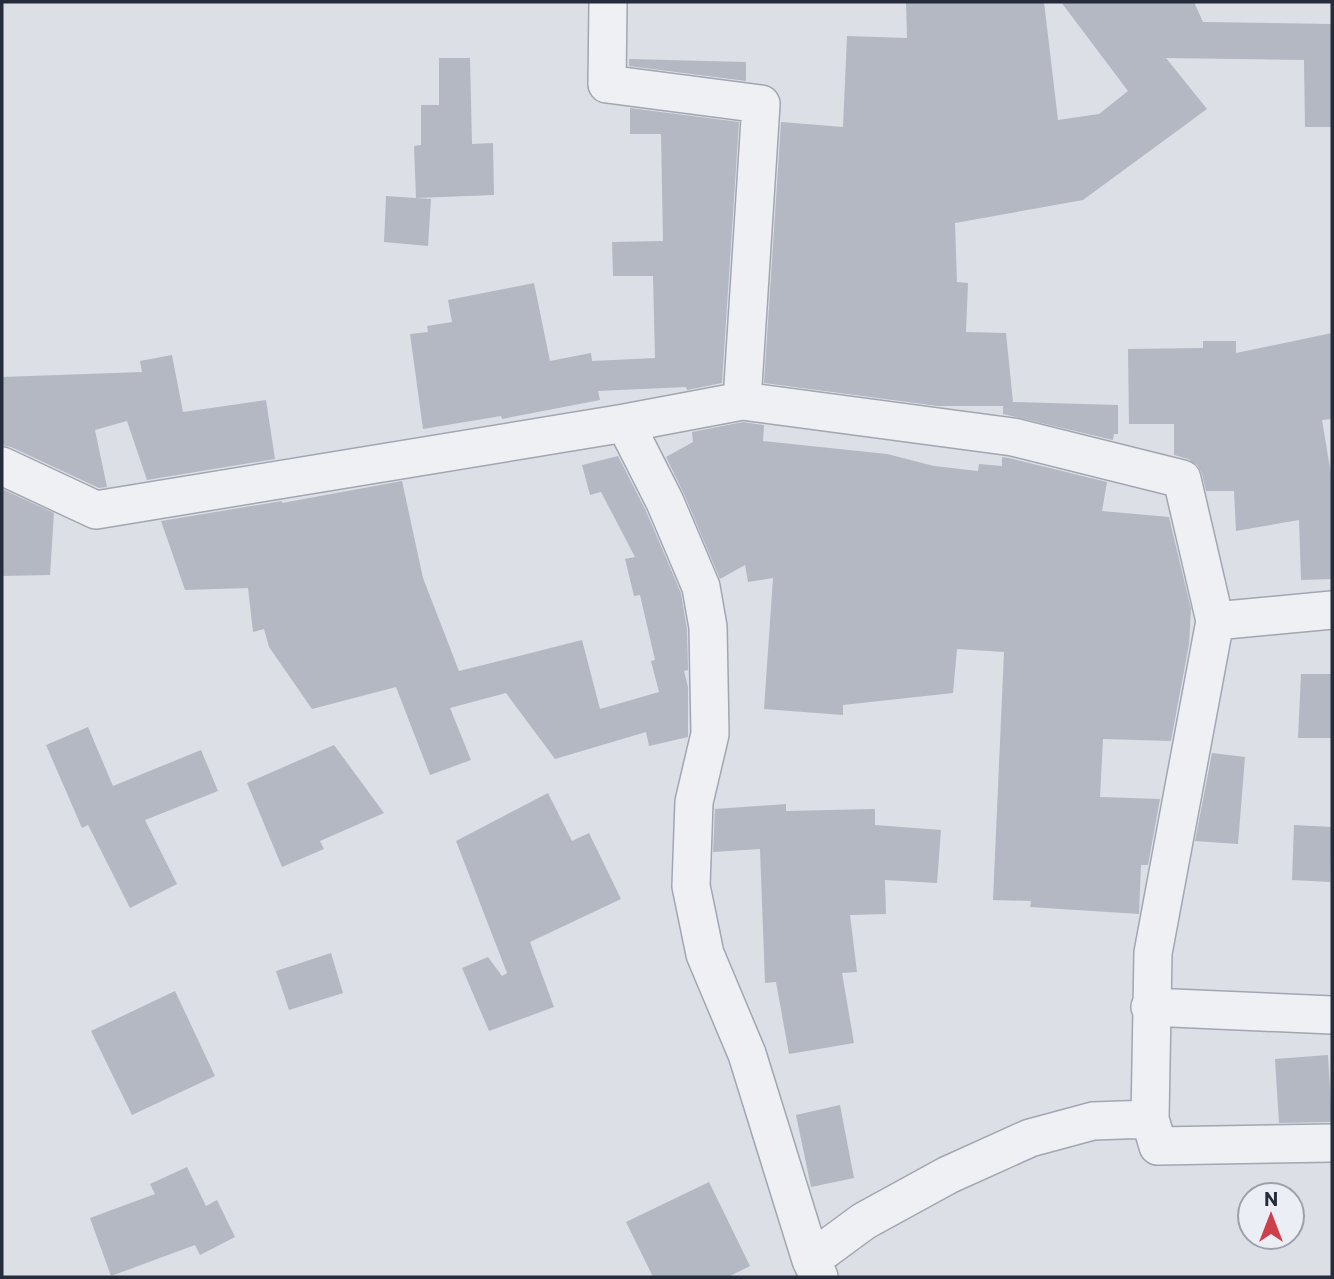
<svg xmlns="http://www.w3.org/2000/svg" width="1334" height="1279" font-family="Commissioner,sans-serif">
<rect width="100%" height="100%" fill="#dcdfe6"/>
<path fill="#b3b8c2" d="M 906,2 L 1044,2 L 1058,120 L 1099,114 L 1128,91 L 1061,2 L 1194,2 L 1203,22 L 1332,24 L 1332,127 L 1305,127 L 1304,60 L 1166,58 L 1207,109 L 1083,200 L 955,223 L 957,282 L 968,283 L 966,332 L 1006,333 L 1013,402 L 1118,405 L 1118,434 L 1114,434 L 1113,440 L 1003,414 L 1003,406 L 938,406 L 764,383 L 781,122 L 843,127 L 847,36 L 907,38 Z
M 439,58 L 470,58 L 472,144 L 493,143 L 494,195 L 416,198 L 414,146 L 421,145 L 421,105 L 439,105 Z
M 629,59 L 746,62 L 746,81 L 629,66 Z
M 630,108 L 739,122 L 722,383 L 687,390 L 686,387 L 598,391 L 600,400 L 502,419 L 501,416 L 423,429 L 410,334 L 428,332 L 427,326 L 452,322 L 448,300 L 534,283 L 550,361 L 591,353 L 592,361 L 655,358 L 653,276 L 613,276 L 612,242 L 663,241 L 661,134 L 630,134 Z
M 386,196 L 431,199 L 428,246 L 384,242 Z
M 1332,333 L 1332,419 L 1322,420 L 1332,480 L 1332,579 L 1301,580 L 1299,520 L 1236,531 L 1234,491 L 1206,491 L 1202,474 L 1197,465 L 1188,459 L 1174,455 L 1174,424 L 1129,424 L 1128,349 L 1203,348 L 1203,341 L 1236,341 L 1236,353 Z
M 172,355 L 183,412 L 266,400 L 275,459 L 147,480 L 127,421 L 95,430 L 107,487 L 99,488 L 11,447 L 2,445 L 2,377 L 142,372 L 140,361 Z
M 743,422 L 764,425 L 763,441 L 887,454 L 934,466 L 978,471 L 979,464 L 1002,466 L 1002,457 L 1009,458 L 1107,482 L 1102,511 L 1169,517 L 1191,609 L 1189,644 L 1171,741 L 1103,739 L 1100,797 L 1160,799 L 1148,865 L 1141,865 L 1139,914 L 1030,907 L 1031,901 L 993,900 L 1004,652 L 957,649 L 953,693 L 843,705 L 843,715 L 764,709 L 773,578 L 748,582 L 745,565 L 720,579 L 684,494 L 666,457 L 693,442 L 692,432 Z
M 618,456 L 646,511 L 681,593 L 687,629 L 688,670 L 684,671 L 688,687 L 688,737 L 649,746 L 646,732 L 555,759 L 506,693 L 450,708 L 471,760 L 430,775 L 396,687 L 312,709 L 269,647 L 264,629 L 253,632 L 248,588 L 185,590 L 161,521 L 282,501 L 282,503 L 402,481 L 423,578 L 459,671 L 582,640 L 600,709 L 659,692 L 651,661 L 655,660 L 640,595 L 634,596 L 625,559 L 635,557 L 601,492 L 590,495 L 582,465 Z
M 2,489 L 54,513 L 50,575 L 2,576 Z
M 1301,674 L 1332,674 L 1332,738 L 1298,738 Z
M 88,727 L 113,786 L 201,750 L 218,791 L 145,820 L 177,884 L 130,908 L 88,825 L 82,828 L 46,745 Z
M 334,745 L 384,813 L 320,841 L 324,849 L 282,867 L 247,783 Z
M 1212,753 L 1245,757 L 1238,844 L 1195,841 Z
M 548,793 L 572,841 L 589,833 L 621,899 L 530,942 L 554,1007 L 489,1031 L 462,968 L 488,957 L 502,976 L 507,973 L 456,841 Z
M 786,804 L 786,811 L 875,809 L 875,825 L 941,830 L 937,883 L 885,880 L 886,914 L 850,915 L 857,972 L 842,973 L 854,1043 L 789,1054 L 776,982 L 765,983 L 760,849 L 713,852 L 715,809 Z
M 1294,825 L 1332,827 L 1330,882 L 1292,880 Z
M 331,953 L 343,993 L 289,1010 L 276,971 Z
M 175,991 L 215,1076 L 132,1115 L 91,1031 Z
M 1328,1055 L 1332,1122 L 1279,1123 L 1275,1059 Z
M 840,1105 L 854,1178 L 811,1187 L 796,1115 Z
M 187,1167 L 206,1206 L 217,1200 L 235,1237 L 200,1255 L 195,1245 L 111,1276 L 90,1218 L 155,1194 L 150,1184 Z
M 709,1182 L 750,1266 L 728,1277 L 653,1277 L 626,1222 Z"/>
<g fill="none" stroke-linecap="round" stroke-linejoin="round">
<g stroke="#a2a6b0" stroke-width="40">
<path id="minor" d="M 608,2 L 607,84 L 761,104 L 742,401
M 625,423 L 665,502 L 701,587 L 708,627 L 710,734 L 694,802 L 691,886 L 705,954 L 747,1054 L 811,1260
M 2,466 L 96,510 L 625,423 L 742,401 L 1013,437 L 1182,479 L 1215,621 L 1332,610
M 1150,1007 L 1332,1015
M 1150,1119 L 1158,1146 L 1332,1143
M 819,1277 L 811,1260 L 864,1221 L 948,1175 L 1030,1138 L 1093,1121 L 1150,1119 L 1153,953 L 1215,621"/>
</g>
<use href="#minor" stroke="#eef0f4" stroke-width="37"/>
</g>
<rect width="1334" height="1279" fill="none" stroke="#262c3c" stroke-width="7"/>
<g transform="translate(1271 1216)"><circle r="33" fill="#ebeef4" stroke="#9ca0aa" stroke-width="2"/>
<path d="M0-5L12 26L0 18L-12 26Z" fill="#cc3f4b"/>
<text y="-10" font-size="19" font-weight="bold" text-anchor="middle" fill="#262c3c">N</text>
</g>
</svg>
